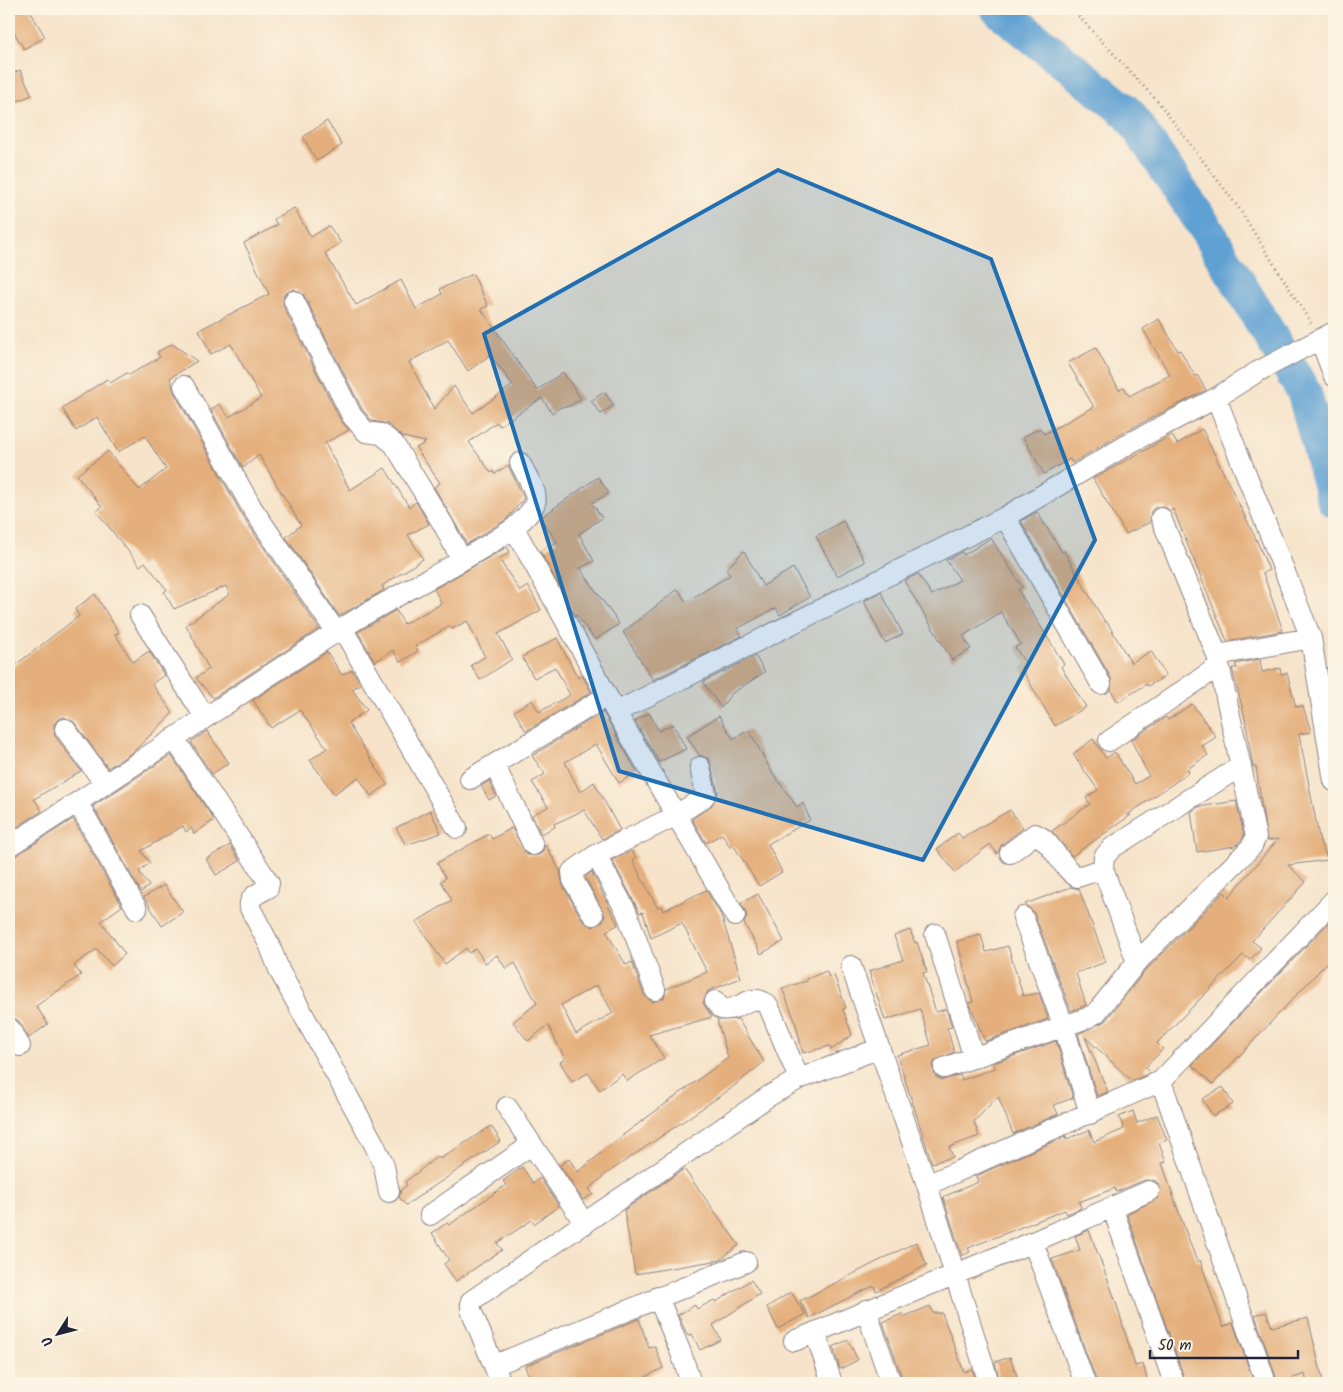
<svg xmlns="http://www.w3.org/2000/svg" width="1343" height="1392" font-family="Kalam,sans-serif">
<rect width="100%" height="100%" fill="#fcf5e5"/>
<filter id="ink" filterUnits="userSpaceOnUse"><feTurbulence type="fractalNoise" baseFrequency=".02" numOctaves="2"/><feDisplacementMap in="SourceGraphic" scale="10" xChannelSelector="R" yChannelSelector="G"/><feConvolveMatrix kernelMatrix="1 2 1 2 8 2 1 2 1" color-interpolation-filters="sRGB"/></filter>
<filter id="wash" filterUnits="userSpaceOnUse"><feTurbulence type="fractalNoise" baseFrequency=".0096" numOctaves="4" result="noise"/><feDisplacementMap in="SourceGraphic" scale="20" xChannelSelector="R" yChannelSelector="G"/><feGaussianBlur stdDeviation="1.12" result="paint"/><feColorMatrix in="noise" values="0 0 0 0 0 0 0 0 0 0 0 0 0 0 0 0 0 1.4 0 .05"/><feComposite in="paint" operator="in"/></filter>
<g filter="url(#wash)">
<rect width="100%" height="100%" fill="#f6e3c9"/>
<g fill="none" stroke-linecap="round" stroke-linejoin="round">
<path stroke="#61a1d3" stroke-width="35" d="M 998,9 L 1129,114 L 1205,227 L 1304,392 L 1334,500"/>
</g>
<g id="blocks">
<path fill="#e4af7b" fill-rule="evenodd" d="M 9,9 L 29,9 L 45,37 L 24,49 L 13,30 L 9,32 Z
M 20,70 L 32,95 L 9,105 L 9,75 Z
M 327,121 L 342,145 L 317,161 L 303,137 Z
M 294,208 L 311,237 L 329,226 L 341,243 L 325,253 L 356,305 L 401,280 L 416,309 L 442,294 L 440,289 L 473,274 L 488,306 L 481,309 L 537,390 L 563,372 L 581,399 L 570,406 L 561,407 L 552,413 L 542,398 L 499,426 L 497,422 L 469,442 L 491,473 L 493,471 L 495,474 L 508,465 L 524,498 L 507,519 L 467,544 L 434,487 L 440,483 L 416,448 L 426,442 L 403,437 L 388,424 L 372,421 L 362,409 L 304,295 L 294,289 L 284,294 L 283,306 L 341,421 L 349,430 L 325,443 L 350,490 L 385,468 L 409,507 L 416,502 L 429,524 L 408,535 L 423,559 L 382,586 L 384,590 L 339,616 L 286,537 L 301,525 L 259,455 L 243,468 L 211,410 L 219,404 L 229,417 L 261,398 L 231,344 L 211,354 L 199,330 L 269,294 L 244,243 L 277,225 L 274,219 ZM 448,340 L 468,371 L 490,355 L 513,385 L 473,413 L 454,386 L 434,409 L 409,362 Z
M 1159,319 L 1178,351 L 1180,350 L 1195,376 L 1197,375 L 1206,390 L 1126,431 L 1072,463 L 1070,459 L 1044,474 L 1023,437 L 1040,428 L 1044,434 L 1094,407 L 1068,363 L 1096,348 L 1119,390 L 1124,387 L 1129,396 L 1170,375 L 1143,329 Z
M 172,344 L 197,361 L 170,378 L 174,392 L 242,515 L 319,629 L 213,698 L 196,678 L 209,669 L 186,625 L 230,594 L 226,586 L 174,609 L 164,592 L 167,590 L 145,562 L 140,566 L 96,511 L 102,507 L 77,475 L 108,451 L 139,490 L 166,469 L 145,436 L 118,452 L 97,417 L 76,431 L 62,408 L 107,379 L 110,383 L 127,373 L 129,375 L 160,357 L 157,352 Z
M 604,392 L 614,405 L 601,414 L 591,401 Z
M 1202,429 L 1257,541 L 1269,570 L 1263,573 L 1283,631 L 1227,641 L 1173,509 L 1170,511 L 1163,506 L 1156,507 L 1151,511 L 1150,522 L 1126,534 L 1093,479 L 1172,435 L 1177,444 Z
M 598,477 L 609,493 L 592,503 L 602,518 L 579,534 L 594,561 L 580,568 L 619,624 L 595,640 L 573,611 L 540,551 L 557,542 L 540,518 Z
M 1037,512 L 1062,552 L 1064,551 L 1093,602 L 1105,622 L 1107,622 L 1131,663 L 1151,651 L 1166,676 L 1148,686 L 1147,684 L 1118,702 L 1111,690 L 1111,678 L 1021,521 Z
M 843,521 L 865,562 L 837,576 L 816,536 Z
M 991,538 L 1022,587 L 1018,590 L 1064,664 L 1061,667 L 1086,707 L 1055,726 L 1021,668 L 1026,664 L 1015,647 L 1021,644 L 1001,612 L 963,636 L 971,649 L 952,660 L 904,581 L 918,574 L 932,595 L 960,580 L 946,560 L 962,552 L 964,555 Z
M 507,547 L 510,552 L 499,559 L 520,591 L 528,586 L 541,610 L 498,634 L 512,659 L 480,680 L 471,665 L 485,657 L 467,621 L 452,629 L 450,626 L 415,646 L 418,651 L 400,662 L 393,650 L 375,662 L 358,632 L 396,610 L 404,624 L 439,605 L 441,602 L 434,589 Z
M 744,551 L 763,586 L 793,568 L 810,597 L 780,615 L 776,608 L 737,629 L 742,636 L 653,680 L 623,632 L 678,589 L 686,602 L 730,575 L 726,569 Z
M 881,592 L 903,634 L 885,643 L 864,601 Z
M 95,594 L 119,633 L 115,634 L 133,662 L 149,651 L 164,675 L 152,684 L 173,713 L 133,752 L 108,768 L 74,722 L 64,717 L 58,719 L 54,725 L 55,736 L 81,771 L 34,799 L 42,811 L 9,832 L 9,670 L 79,616 L 75,609 Z
M 557,638 L 578,678 L 582,675 L 591,692 L 526,731 L 514,711 L 532,700 L 539,712 L 570,695 L 555,667 L 534,678 L 522,657 Z
M 327,652 L 342,675 L 352,670 L 361,684 L 352,689 L 367,710 L 348,723 L 387,785 L 371,796 L 358,777 L 334,794 L 310,760 L 327,748 L 300,710 L 271,728 L 253,700 Z
M 755,656 L 765,672 L 731,694 L 721,708 L 703,682 Z
M 1260,659 L 1262,672 L 1280,668 L 1281,674 L 1287,673 L 1296,707 L 1303,706 L 1311,732 L 1299,734 L 1320,842 L 1328,860 L 1288,865 L 1306,882 L 1252,941 L 1261,948 L 1250,960 L 1243,955 L 1157,1043 L 1163,1049 L 1145,1068 L 1150,1073 L 1132,1081 L 1085,1037 L 1108,1092 L 1097,1096 L 1078,1034 L 1105,1021 L 1146,970 L 1224,892 L 1229,897 L 1278,839 L 1267,841 L 1256,767 L 1253,767 L 1245,718 L 1232,668 L 1237,668 L 1235,664 Z
M 1192,704 L 1216,737 L 1202,746 L 1208,755 L 1187,769 L 1189,772 L 1174,783 L 1127,815 L 1131,815 L 1072,856 L 1052,831 L 1090,804 L 1086,798 L 1098,790 L 1073,754 L 1093,739 L 1106,758 L 1115,752 L 1135,784 L 1149,776 L 1131,740 L 1166,717 L 1168,720 Z
M 603,712 L 637,772 L 619,783 L 596,744 L 565,762 L 580,792 L 594,782 L 620,830 L 602,839 L 584,810 L 554,824 L 555,827 L 541,834 L 532,815 L 548,807 L 532,782 L 545,774 L 532,756 Z
M 649,713 L 659,731 L 673,724 L 686,749 L 659,762 L 635,721 Z
M 719,716 L 733,739 L 749,730 L 770,769 L 797,807 L 803,803 L 810,820 L 768,844 L 782,872 L 759,886 L 734,846 L 730,847 L 722,834 L 706,843 L 692,819 L 712,805 L 718,792 L 709,759 L 699,755 L 687,736 Z
M 207,731 L 229,763 L 212,774 L 191,742 Z
M 171,755 L 214,820 L 194,834 L 191,828 L 186,832 L 183,826 L 141,851 L 150,863 L 139,871 L 149,886 L 141,892 L 93,806 Z
M 489,781 L 496,796 L 489,800 L 481,786 Z
M 1236,801 L 1244,836 L 1242,839 L 1235,846 L 1197,852 L 1191,812 L 1198,807 Z
M 430,810 L 441,833 L 406,845 L 396,828 Z
M 1010,810 L 1023,828 L 1002,844 L 997,854 L 990,844 L 955,872 L 937,849 L 958,833 L 962,838 Z
M 73,819 L 122,906 L 101,921 L 125,954 L 112,966 L 97,949 L 74,965 L 81,975 L 36,1006 L 48,1024 L 29,1038 L 19,1021 L 9,1016 L 9,858 L 15,856 Z
M 512,828 L 527,855 L 539,855 L 543,851 L 545,844 L 560,871 L 563,886 L 583,921 L 593,927 L 603,921 L 605,915 L 585,877 L 592,872 L 618,925 L 606,931 L 626,965 L 632,962 L 644,995 L 652,1002 L 664,998 L 666,989 L 707,972 L 682,923 L 651,938 L 643,912 L 640,913 L 612,860 L 632,851 L 636,858 L 633,860 L 639,873 L 657,907 L 661,906 L 663,911 L 706,890 L 721,915 L 741,978 L 708,991 L 703,1003 L 712,1017 L 649,1035 L 664,1058 L 627,1081 L 622,1074 L 600,1090 L 588,1073 L 572,1082 L 560,1062 L 565,1059 L 548,1025 L 528,1041 L 513,1022 L 537,1003 L 515,963 L 506,969 L 497,955 L 485,963 L 476,949 L 469,953 L 466,948 L 445,964 L 416,922 L 452,900 L 441,881 L 446,878 L 437,863 L 489,834 L 492,839 ZM 597,985 L 613,1013 L 576,1034 L 561,1005 Z
M 230,845 L 240,861 L 216,875 L 206,859 Z
M 164,885 L 183,912 L 162,926 L 144,897 Z
M 1071,887 L 1079,889 L 1106,962 L 1076,973 L 1086,1005 L 1071,1011 L 1034,913 L 1025,904 Z
M 758,894 L 784,941 L 761,954 L 744,923 L 747,915 L 741,903 Z
M 1334,917 L 1334,955 L 1213,1084 L 1192,1065 Z
M 910,930 L 915,943 L 917,942 L 927,972 L 923,973 L 936,1012 L 946,1009 L 952,1027 L 947,1028 L 954,1052 L 935,1061 L 932,1066 L 936,1077 L 942,1080 L 960,1075 L 962,1080 L 995,1068 L 994,1063 L 1056,1041 L 1073,1098 L 1054,1105 L 1058,1114 L 1013,1134 L 998,1096 L 974,1122 L 979,1136 L 949,1147 L 953,1157 L 932,1163 L 897,1055 L 931,1045 L 920,1009 L 885,1020 L 869,971 L 903,960 L 894,936 Z
M 981,935 L 986,952 L 1008,946 L 1023,996 L 1039,993 L 1048,1019 L 985,1041 L 969,1003 L 973,1002 L 957,941 Z
M 826,971 L 829,977 L 834,975 L 846,1008 L 843,1009 L 852,1035 L 831,1050 L 830,1046 L 803,1053 L 795,1021 L 782,988 L 807,981 L 807,979 Z
M 738,1019 L 764,1062 L 729,1090 L 606,1174 L 589,1189 L 593,1194 L 583,1200 L 560,1165 L 569,1159 L 578,1172 L 623,1135 L 728,1058 L 717,1020 Z
M 1223,1087 L 1233,1104 L 1213,1116 L 1202,1099 Z
M 1133,1111 L 1137,1123 L 1157,1115 L 1167,1140 L 1159,1143 L 1166,1162 L 1162,1163 L 1179,1213 L 1197,1262 L 1200,1260 L 1223,1327 L 1233,1323 L 1254,1383 L 1186,1383 L 1127,1214 L 1158,1198 L 1160,1187 L 1156,1181 L 1145,1180 L 1116,1192 L 1115,1188 L 1079,1202 L 1081,1208 L 1067,1214 L 1065,1210 L 968,1248 L 970,1252 L 962,1256 L 943,1197 L 978,1182 L 976,1176 L 1066,1136 L 1067,1139 L 1089,1130 L 1094,1142 L 1124,1129 L 1119,1117 Z
M 491,1126 L 501,1141 L 406,1205 L 399,1197 L 401,1190 L 407,1185 L 405,1182 L 438,1156 L 440,1159 Z
M 522,1167 L 533,1183 L 540,1178 L 559,1206 L 534,1224 L 532,1220 L 497,1243 L 502,1250 L 456,1281 L 444,1264 L 449,1260 L 432,1233 L 447,1223 L 449,1225 L 506,1185 L 503,1181 Z
M 684,1169 L 739,1245 L 720,1260 L 635,1274 L 624,1210 Z
M 1089,1230 L 1115,1299 L 1135,1366 L 1143,1364 L 1148,1383 L 1097,1383 L 1052,1259 L 1080,1250 L 1075,1236 Z
M 916,1242 L 927,1265 L 876,1291 L 874,1286 L 860,1292 L 809,1318 L 800,1301 Z
M 751,1280 L 760,1294 L 713,1325 L 721,1340 L 700,1350 L 692,1334 L 688,1336 L 678,1315 L 695,1305 L 697,1309 L 714,1300 L 716,1302 Z
M 791,1292 L 805,1314 L 778,1329 L 767,1307 Z
M 930,1306 L 933,1313 L 942,1313 L 964,1372 L 972,1369 L 977,1383 L 904,1383 L 883,1322 L 902,1314 L 903,1317 Z
M 1266,1312 L 1272,1327 L 1308,1318 L 1323,1381 L 1307,1383 L 1305,1374 L 1278,1383 L 1255,1315 Z
M 639,1319 L 649,1348 L 655,1346 L 663,1368 L 633,1383 L 531,1383 L 525,1366 Z
M 848,1340 L 858,1360 L 840,1369 L 833,1347 Z
M 1010,1357 L 1017,1376 L 1000,1382 L 995,1362 Z"/>
</g>
</g>
<g filter="url(#ink)">
<use href="#blocks" fill-opacity="0" stroke="#8c8282" stroke-width="1"/>
<g fill="none" stroke-linecap="round" stroke-linejoin="round">
<g stroke="#8c8282" stroke-width="22">
<path id="street" d="M 294,301 L 352,416 L 366,432 L 381,434 L 394,444 L 443,524 L 461,559
M 1320,339 L 1334,376
M 184,386 L 252,508 L 336,632
M 1216,398 L 1311,638 L 1334,781
M 1005,517 L 1101,684
M 514,528 C 546,499 538,498 520,463
M 140,615 L 205,717
M 342,628 L 457,828
M 1217,655 L 1311,638
M 616,712 L 1005,517 L 1132,442 L 1216,398 L 1257,372 L 1334,332
M 65,729 L 105,784
M 174,738 L 269,883 L 268,888 C 259,893 248,896 250,908 L 269,944 L 280,972 L 374,1144 L 384,1166 L 389,1192
M 1109,741 L 1219,666
M 495,766 L 533,845
M 470,779 L 607,696
M 78,803 L 137,909
M 9,846 C 121,776 229,700 341,629 C 397,593 459,566 514,528 L 616,712 L 735,916
M 1010,853 L 1035,834 C 1051,839 1060,867 1077,877 L 1103,869
M 596,855 L 626,911 L 655,990
M 593,915 L 573,880 L 572,872 L 596,855 L 675,816 L 703,798 L 706,794 L 700,767
M 1023,917 L 1064,1027 L 1090,1114
M 935,934 L 974,1058
M 1137,962 L 1103,869 L 1104,857 L 1112,848 L 1241,766
M 851,966 L 927,1185 L 989,1383
M 715,1001 L 721,1009 C 741,1013 751,988 769,1007 L 799,1079
M 9,1028 L 20,1046
M 944,1068 L 1087,1018 L 1096,1013 L 1137,962 L 1252,846 L 1256,837 L 1217,655 L 1161,518
M 1161,1081 L 1266,1383
M 507,1107 L 585,1224
M 927,1185 L 1161,1081 L 1334,900
M 1112,1207 L 1174,1383
M 430,1215 L 531,1145
M 1033,1242 L 1085,1383
M 658,1297 L 681,1353 L 691,1383
M 866,1310 L 891,1383
M 815,1332 L 832,1383
M 794,1341 L 1033,1242 L 1149,1191
M 495,1365 L 746,1262
M 501,1383 L 471,1310 L 471,1301 L 769,1096 L 799,1079 L 880,1048"/>
</g>
<path stroke="#8c8282" stroke-width="3" stroke-dasharray="1 4" stroke-linecap="butt" d="M 1072,9 L 1159,103 L 1238,207 L 1311,323"/>
<use href="#street" stroke="#fff" stroke-width="20"/>
</g>
</g>
<path fill="#1f6fb2" fill-opacity="0.2" stroke="#1f6fb2" stroke-width="4" stroke-linejoin="round" d="M 778,170 L 991,259 L 1095,540 L 923,860 L 619,771 L 484,334 Z"/>
<rect width="1343" height="1392" fill="none" stroke="#fcf5e5" stroke-width="30"/>
<g transform="translate(58 1334) rotate(234)" stroke="#fcf5e5" stroke-width="4" paint-order="stroke">
<path d="M0-4L9 19L0 12L-9 19Z" fill="#22223b"/>
<text y="-8" font-size="14" font-weight="bold" text-anchor="middle" fill="#22223b">U</text>
</g>
<path d="M1150 1350v8h148v-8" fill="none" stroke="#22223b" stroke-width="2.5"/>
<text x="1158" y="1350" font-size="15" fill="#22223b" stroke="#fcf5e5" stroke-width="4" paint-order="stroke">50 m</text>
</svg>
